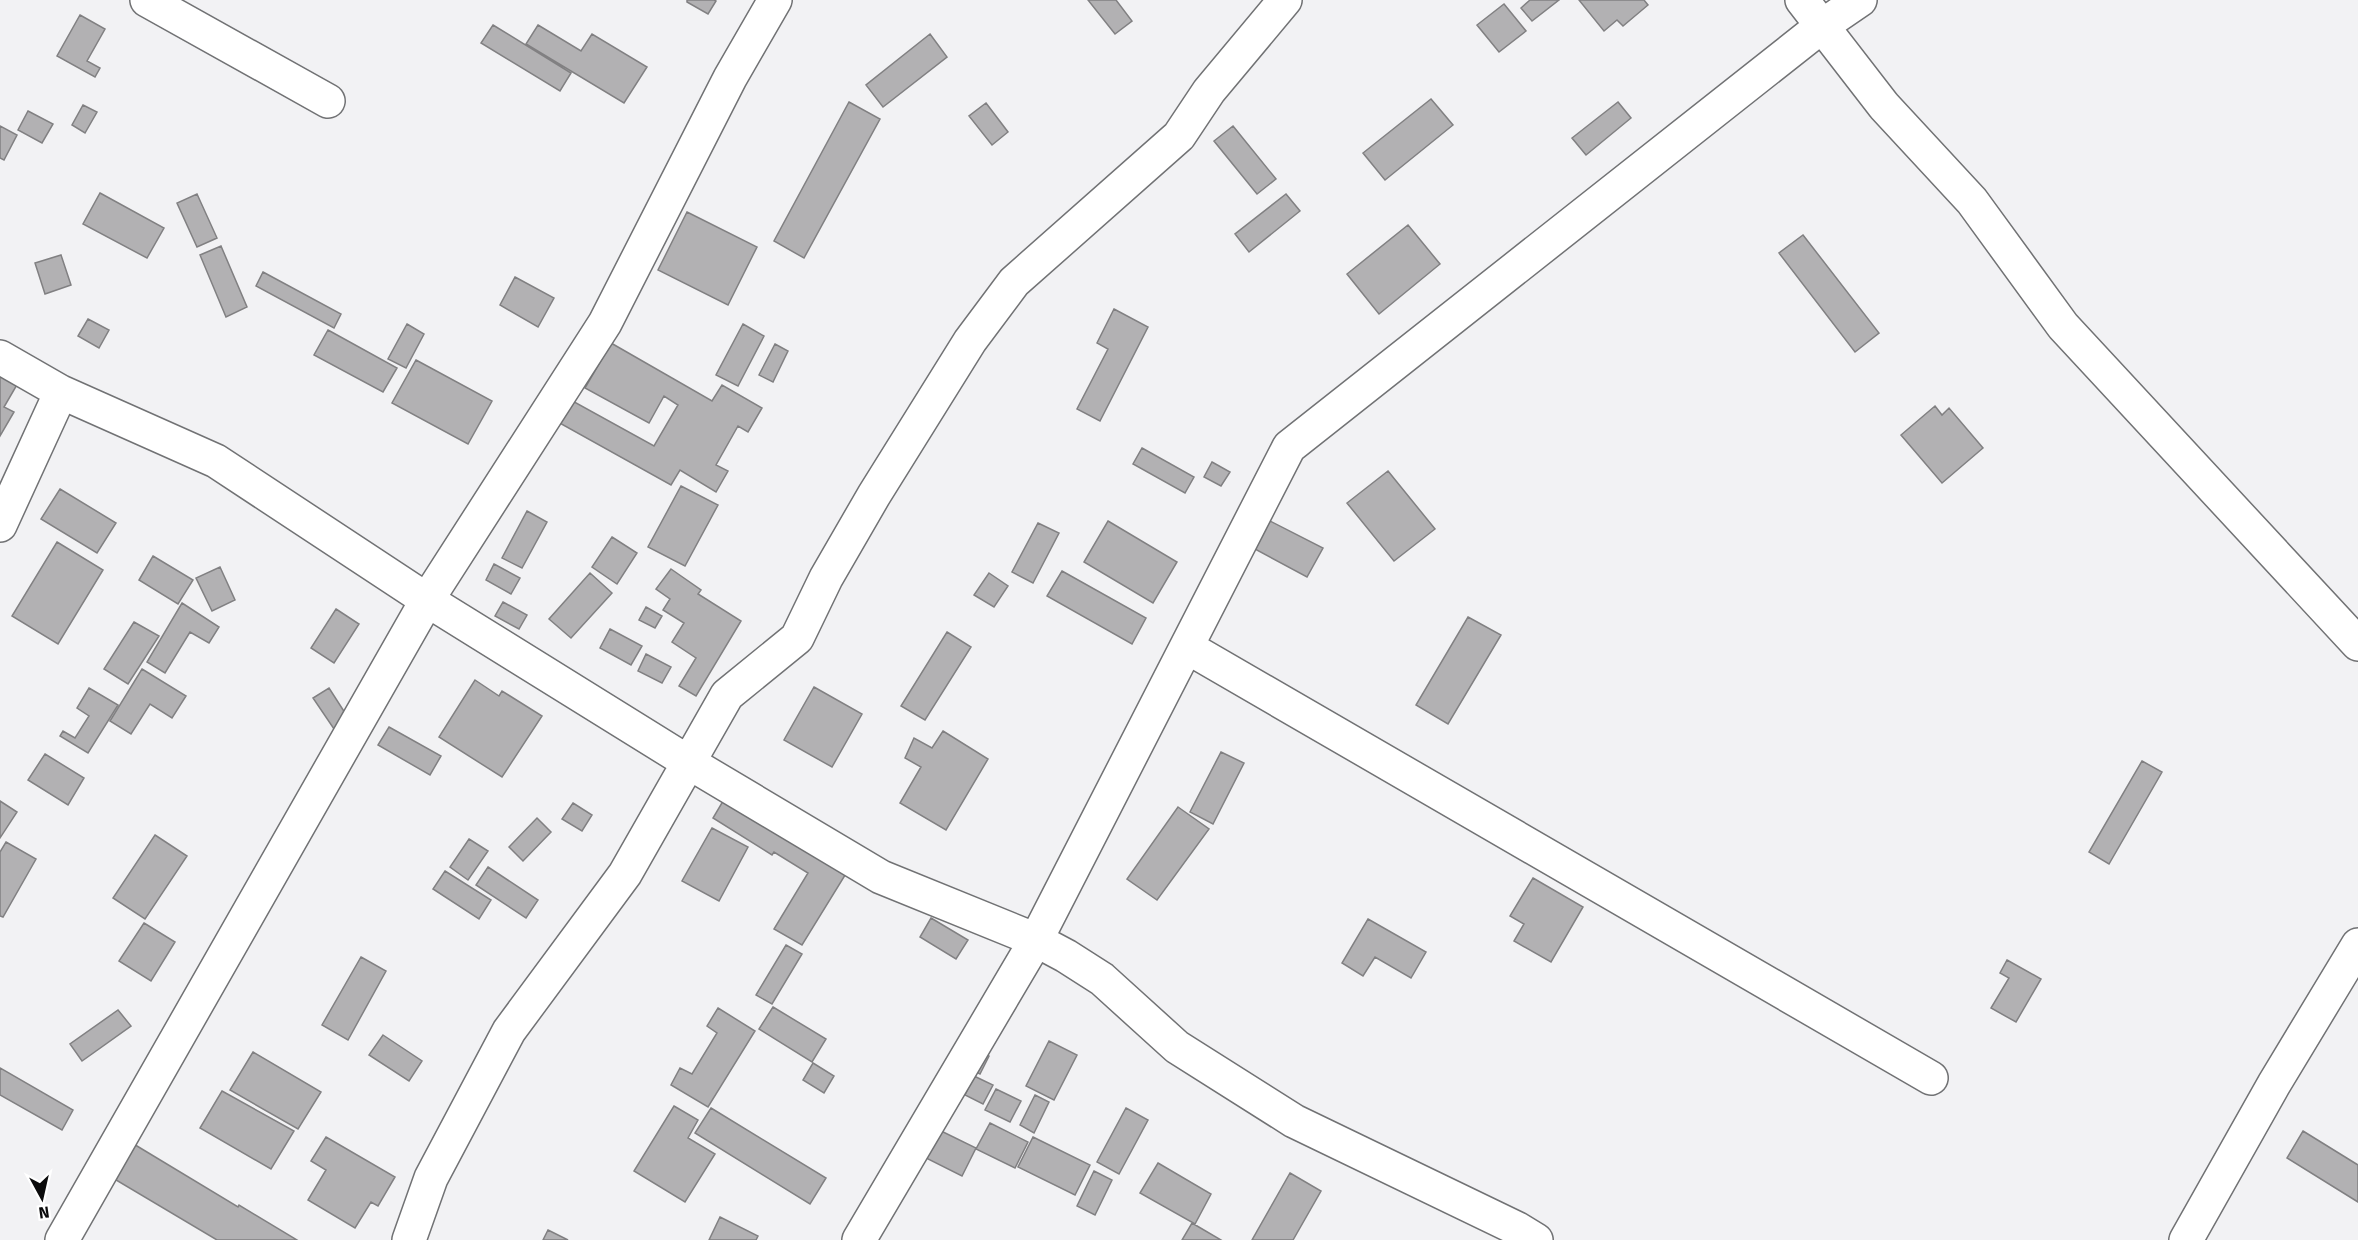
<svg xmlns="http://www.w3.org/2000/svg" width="2358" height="1240" font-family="'Fira Sans',sans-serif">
<rect width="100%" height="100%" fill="#f2f2f4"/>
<path fill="#b2b1b3" stroke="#818082" stroke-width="1.5" d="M 687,0 L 714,0 L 716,1 L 708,14 L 687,2 Z
M 1088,0 L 1116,0 L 1132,21 L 1115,34 Z
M 1530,0 L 1559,0 L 1532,21 L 1521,8 Z
M 1579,0 L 1644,0 L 1648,5 L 1623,26 L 1617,20 L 1604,31 Z
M 1504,4 L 1526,31 L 1499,52 L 1477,25 Z
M 80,15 L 105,29 L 87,61 L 100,68 L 95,77 L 57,56 Z
M 493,25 L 571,73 L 560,91 L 481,43 Z
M 538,25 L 581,51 L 592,34 L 647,67 L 624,103 L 526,44 Z
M 930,34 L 947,57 L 883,107 L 866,85 Z
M 1431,99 L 1453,125 L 1385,180 L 1363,153 Z
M 849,102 L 880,119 L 804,258 L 774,241 Z
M 1618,102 L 1631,118 L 1586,155 L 1572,138 Z
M 986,103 L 1008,132 L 992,145 L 969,116 Z
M 83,105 L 97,112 L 85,133 L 72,125 Z
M 28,111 L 53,124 L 42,143 L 18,130 Z
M 0,126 L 17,135 L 4,160 L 0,158 Z
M 1233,126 L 1276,179 L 1257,194 L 1214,141 Z
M 100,193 L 164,228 L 147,258 L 83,224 Z
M 197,194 L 217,238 L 197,247 L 177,203 Z
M 1286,194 L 1300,211 L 1249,252 L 1235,234 Z
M 687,212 L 757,247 L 728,305 L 658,270 Z
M 1408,225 L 1440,264 L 1379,314 L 1347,274 Z
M 1803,235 L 1879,333 L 1855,352 L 1779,253 Z
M 221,246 L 247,307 L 226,317 L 200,255 Z
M 61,255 L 71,285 L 45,294 L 35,263 Z
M 263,272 L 341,314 L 334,328 L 256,286 Z
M 515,277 L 554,298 L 538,327 L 500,305 Z
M 1114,309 L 1148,327 L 1100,421 L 1077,409 L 1108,349 L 1097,343 Z
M 88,319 L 109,330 L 99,348 L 78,336 Z
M 407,324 L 424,334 L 406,368 L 388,359 Z
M 743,324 L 764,336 L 738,386 L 716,375 Z
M 328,330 L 397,368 L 383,392 L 314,355 Z
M 611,343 L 712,401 L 722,385 L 762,408 L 748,432 L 738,426 L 716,465 L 728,471 L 716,492 L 680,470 L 671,485 L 556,421 L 569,399 L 654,446 L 678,405 L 664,396 L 649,423 L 585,388 Z
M 775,344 L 788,351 L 773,382 L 759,375 Z
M 416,360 L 492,401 L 468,444 L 392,403 Z
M 0,372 L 18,383 L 4,407 L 14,412 L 0,436 Z
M 1935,406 L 1942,415 L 1949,408 L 1983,448 L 1942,483 L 1901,435 Z
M 1142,448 L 1194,477 L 1185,493 L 1133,464 Z
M 1212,462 L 1230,472 L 1221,486 L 1204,477 Z
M 1388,471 L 1435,529 L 1394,561 L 1347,503 Z
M 681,486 L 718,505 L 685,566 L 648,547 Z
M 60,489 L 116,523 L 97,553 L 41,519 Z
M 527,511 L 547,522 L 522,568 L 502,558 Z
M 1268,520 L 1323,548 L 1307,577 L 1253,548 Z
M 1108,521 L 1177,562 L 1153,603 L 1084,562 Z
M 1038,523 L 1059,533 L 1033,583 L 1012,572 Z
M 612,537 L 637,553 L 617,584 L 592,567 Z
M 57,542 L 103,570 L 58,644 L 12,616 Z
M 153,556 L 193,580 L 178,604 L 139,580 Z
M 494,564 L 520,578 L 511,594 L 486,580 Z
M 220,567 L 235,600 L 212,611 L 196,578 Z
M 671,569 L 701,590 L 698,594 L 741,621 L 696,696 L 679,686 L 696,658 L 672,642 L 684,623 L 663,610 L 670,599 L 656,589 Z
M 1062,571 L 1146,618 L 1132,644 L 1047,596 Z
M 590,573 L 612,593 L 571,638 L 549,619 Z
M 989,573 L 1008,586 L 994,607 L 974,595 Z
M 503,602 L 527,615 L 519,629 L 495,616 Z
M 182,603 L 219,627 L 209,643 L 190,632 L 165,673 L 147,662 Z
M 646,607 L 662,616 L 655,628 L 639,620 Z
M 336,609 L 359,624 L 334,663 L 311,648 Z
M 1468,617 L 1501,635 L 1448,724 L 1416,705 Z
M 134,622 L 159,636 L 128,684 L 104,669 Z
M 610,629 L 642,646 L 631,665 L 600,648 Z
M 947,632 L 971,647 L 925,720 L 901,706 Z
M 646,654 L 671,667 L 662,683 L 638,671 Z
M 142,669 L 186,696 L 172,718 L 150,704 L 131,734 L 110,721 Z
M 475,680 L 499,696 L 502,691 L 542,716 L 502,777 L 439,737 Z
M 814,687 L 862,714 L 832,767 L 784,740 Z
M 89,688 L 118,705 L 88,753 L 60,736 L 63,731 L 75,738 L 89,716 L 77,708 Z
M 329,688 L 349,719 L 334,729 L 313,698 Z
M 389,727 L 441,756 L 430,775 L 378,745 Z
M 943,731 L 988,759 L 946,830 L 900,803 L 921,767 L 905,758 L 914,738 L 932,748 Z
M 1221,752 L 1244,763 L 1213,824 L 1190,812 Z
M 45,754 L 84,778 L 68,805 L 28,780 Z
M 2142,761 L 2162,772 L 2109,864 L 2089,852 Z
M 726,796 L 847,872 L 802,945 L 774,929 L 808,873 L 774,852 L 772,855 L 713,818 Z
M 0,801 L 17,812 L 0,838 Z
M 573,803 L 592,815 L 582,831 L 562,819 Z
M 1178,807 L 1209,829 L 1157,900 L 1127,879 Z
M 537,818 L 551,832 L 523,861 L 509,847 Z
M 712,828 L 748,847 L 719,901 L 682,881 Z
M 155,835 L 187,856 L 145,919 L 113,898 Z
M 469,839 L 488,851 L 468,880 L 450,867 Z
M 6,842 L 36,859 L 3,917 L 0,916 L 0,852 Z
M 488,867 L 538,900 L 526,918 L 476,885 Z
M 445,871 L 491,900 L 479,919 L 433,889 Z
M 1533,878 L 1583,907 L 1551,962 L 1514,941 L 1524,924 L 1510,916 Z
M 931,918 L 968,940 L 956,959 L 920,937 Z
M 1368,919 L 1426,952 L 1411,978 L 1375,957 L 1363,976 L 1342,963 Z
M 144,923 L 175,942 L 151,981 L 119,961 Z
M 786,945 L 802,954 L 772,1004 L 756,995 Z
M 361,957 L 386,971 L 348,1040 L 322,1025 Z
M 2007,960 L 2041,979 L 2016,1022 L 1991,1008 L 2009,978 L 2000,973 Z
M 773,1007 L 826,1039 L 812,1062 L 759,1029 Z
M 718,1008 L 755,1031 L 708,1107 L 671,1085 L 680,1068 L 692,1074 L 717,1033 L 707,1026 Z
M 118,1010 L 131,1026 L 82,1061 L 70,1044 Z
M 383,1035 L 422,1061 L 409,1081 L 369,1055 Z
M 1049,1041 L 1077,1055 L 1054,1100 L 1026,1086 Z
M 972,1048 L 989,1056 L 980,1074 L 963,1065 Z
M 253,1052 L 321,1092 L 298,1129 L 230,1090 Z
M 813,1063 L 834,1076 L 824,1093 L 803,1080 Z
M 0,1068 L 73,1110 L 62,1130 L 0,1095 Z
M 974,1076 L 993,1085 L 983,1104 L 965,1095 Z
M 996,1089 L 1021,1101 L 1010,1122 L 985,1110 Z
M 222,1091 L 294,1131 L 271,1169 L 200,1128 Z
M 1035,1095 L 1049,1102 L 1034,1133 L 1020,1125 Z
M 674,1106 L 698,1120 L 688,1138 L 715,1154 L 685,1202 L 634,1171 Z
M 711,1108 L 826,1178 L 810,1204 L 695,1133 Z
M 1126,1108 L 1148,1120 L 1119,1174 L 1097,1162 Z
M 990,1123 L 1028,1142 L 1015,1168 L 976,1149 Z
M 935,1128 L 976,1148 L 962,1176 L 922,1156 Z
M 2303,1131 L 2358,1165 L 2358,1202 L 2287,1158 Z
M 326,1137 L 395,1177 L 378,1206 L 371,1202 L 355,1228 L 308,1200 L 326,1170 L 311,1161 Z
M 1033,1137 L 1090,1165 L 1075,1195 L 1018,1167 Z
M 132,1143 L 238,1207 L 239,1205 L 297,1240 L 217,1240 L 111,1177 Z
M 1158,1163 L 1211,1194 L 1195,1224 L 1140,1193 Z
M 1094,1171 L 1112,1180 L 1095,1215 L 1077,1206 Z
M 1290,1173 L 1321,1191 L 1293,1240 L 1252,1240 Z
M 720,1217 L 758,1236 L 756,1240 L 709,1240 Z
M 1192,1223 L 1221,1240 L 1182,1240 Z
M 548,1230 L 568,1240 L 543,1240 Z"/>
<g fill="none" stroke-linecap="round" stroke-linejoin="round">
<g stroke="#717274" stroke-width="36">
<path id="street" d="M 147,0 L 328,101
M 1802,0 L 1884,106 L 1972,201 L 2063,326 L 2358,644
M 0,357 L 61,392 L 216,461 L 427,600 L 688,762 L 881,877 L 1036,940 L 1066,956 L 1102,979 L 1177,1047 L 1294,1121 L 1518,1229 L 1536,1240
M 0,525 L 61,392
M 1187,647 L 1931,1078
M 62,1240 L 427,600 L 605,323 L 730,78 L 775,0
M 409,1240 L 431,1178 L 509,1031 L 625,874 L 727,695 L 797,638 L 826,578 L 874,495 L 970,341 L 1014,282 L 1179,136 L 1209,91 L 1285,0
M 859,1240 L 1036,940 L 1289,447 L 1822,26 L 1860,0
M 2186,1240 L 2274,1084 L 2358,945"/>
</g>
<use href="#street" stroke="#fff" stroke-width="33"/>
</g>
<g transform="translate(42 1198) rotate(172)" stroke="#ffffff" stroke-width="4.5" paint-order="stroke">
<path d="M0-4.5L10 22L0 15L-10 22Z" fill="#0b0b0c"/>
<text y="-9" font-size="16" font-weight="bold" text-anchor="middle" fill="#0b0b0c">N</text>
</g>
</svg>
